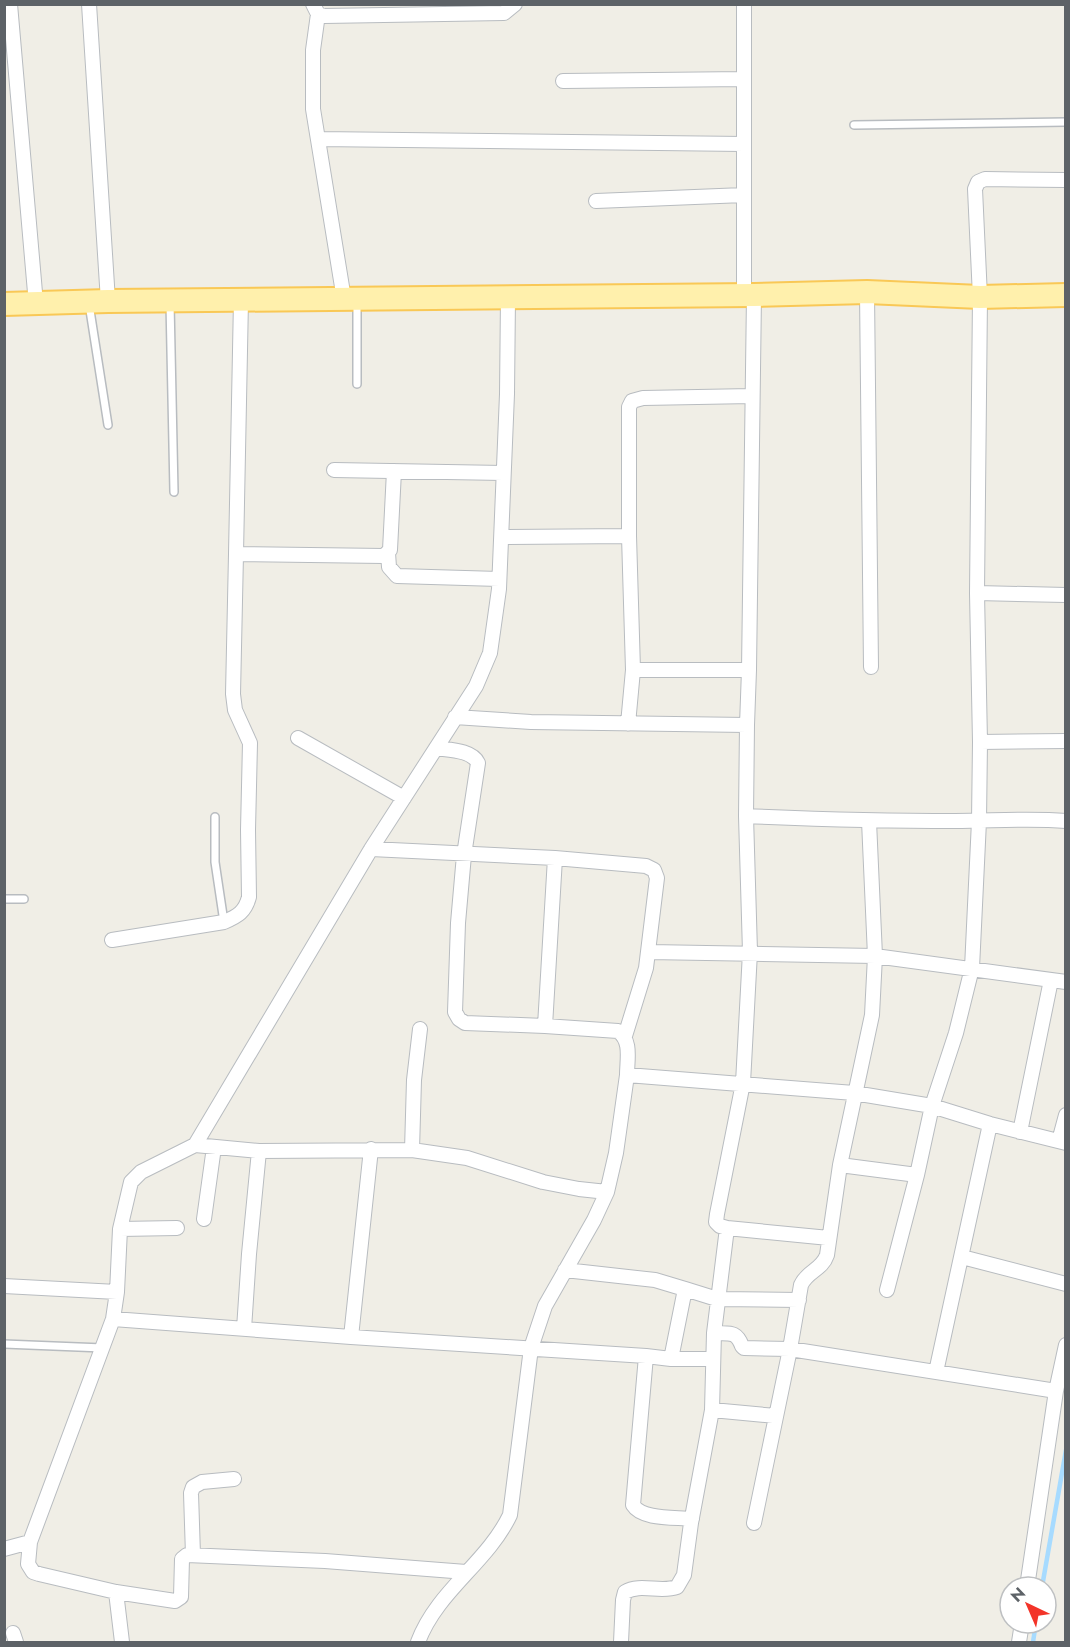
<svg xmlns="http://www.w3.org/2000/svg" width="1070" height="1647" font-family="Jost,sans-serif">
<rect width="100%" height="100%" fill="#f0eee6"/>
<g fill="none" stroke-linecap="round" stroke-linejoin="round">
<path stroke="#a7dbff" stroke-width="4.5" d="M 1042,1587 L 1066,1450
M 1033,1642 L 1036,1623"/>
<g stroke="#b8bcc0" stroke-width="10">
<path id="lane" d="M 854,125 L 1066,122
M 170,303 L 174,492
M 89,304 L 108,425
M 357,384 L 357,302
M 215,817 L 215,862 L 224,922
M 4,899 L 24,899
M 4,1344 L 103,1348"/>
</g>
<g stroke="#b8bcc0" stroke-width="16">
<path id="street" d="M 10,4 L 36,304
M 89,4 L 108,301
M 313,4 L 318,14 L 324,16 L 504,13 L 515,4
M 744,4 L 744,296
M 318,14 L 313,50 L 313,109 L 344,299
M 563,81 L 744,79
M 318,139 L 744,144
M 596,201 L 744,195
M 867,292 L 871,667
M 241,300 L 236,554 L 384,556 L 390,550 L 394,471
M 334,470 L 503,473
M 501,537 L 629,536
M 388,553 L 389,567 L 397,576 L 499,579
M 977,593 L 1066,595
M 633,670 L 749,670
M 455,717 L 531,722 L 747,725
M 628,724 L 633,670 L 629,536 L 629,407 L 632,401 L 643,398 L 752,396
M 298,738 L 404,798
M 980,742 L 1066,741
M 436,748 C 449,750 472,750 478,763 L 464,855 L 458,923 L 455,1012 L 459,1019 L 465,1023 L 545,1026 L 618,1031 C 632,1041 627,1059 627,1075
M 746,816 C 816,819 885,821 955,821 C 992,821 1028,818 1066,821
M 371,849 L 555,858 L 646,866 L 654,870 L 657,878 L 646,968 L 625,1036
M 112,940 L 224,922 C 238,916 245,912 249,897 L 248,830 L 250,743 L 235,710 L 233,694 L 236,554
M 649,952 L 875,956 L 1066,982
M 545,1026 L 555,858
M 1020,1132 L 1051,980
M 1059,1141 L 1066,1115
M 195,1145 L 259,1151 L 412,1150 L 467,1158 L 543,1182 L 579,1189 L 607,1192
M 412,1150 L 414,1080 L 420,1029
M 840,1165 L 917,1175 L 887,1290
M 917,1175 L 932,1106 L 956,1033 L 972,968 L 979,821 L 980,742 L 977,593 L 980,297 L 975,189 L 978,182 L 985,179 L 1066,180
M 204,1219 L 214,1147
M 727,1228 L 720,1226 L 716,1222 L 717,1214 L 743,1083 L 750,952 L 746,816 L 747,725 L 749,670 L 754,295
M 120,1229 L 177,1228
M 962,1257 L 1066,1284
M 565,1270 L 655,1280 L 685,1289
M 4,1286 L 117,1292
M 113,1319 L 351,1337 L 646,1356 L 671,1359 L 713,1359
M 244,1329 L 249,1254 L 259,1151
M 714,1333 C 729,1334 736,1330 742,1346 L 744,1348 L 790,1349 L 1056,1391
M 351,1337 L 371,1149
M 646,1356 L 633,1505 C 642,1520 676,1517 692,1519
M 671,1359 L 685,1289 L 717,1299 L 799,1300
M 936,1372 L 990,1124
M 712,1410 L 776,1416
M 754,1523 L 790,1349 L 801,1285 C 807,1271 822,1270 827,1255 L 840,1165 L 872,1015 L 875,956 L 869,821
M 30,1542 L 28,1564 L 33,1572 L 39,1574 L 116,1592 L 175,1601 L 181,1597 L 182,1559 L 187,1555 L 325,1561 L 466,1572
M 4,1549 L 30,1542 L 113,1319 L 117,1292 L 120,1229 L 131,1182 L 141,1172 L 195,1145 L 371,849 L 476,686 L 490,653 L 499,589 L 507,394 L 508,297
M 193,1555 L 191,1493 L 193,1487 L 202,1482 L 234,1479
M 1027,1587 L 1056,1391 L 1066,1345
M 116,1592 L 122,1642
M 13,1633 L 16,1642
M 418,1642 C 437,1591 487,1563 510,1515 L 531,1348 L 545,1306 L 594,1220 L 607,1192 L 616,1153 L 627,1075 L 854,1093 L 932,1106 L 990,1124 L 1066,1143
M 621,1642 L 623,1600 L 625,1592 C 640,1583 661,1593 677,1587 L 684,1575 L 691,1523 L 712,1410 L 714,1333 L 727,1228 L 829,1238
M 1019,1642 L 1022,1623"/>
</g>
<g stroke="#f9c856" stroke-width="26">
<path id="primary" d="M 4,304 L 108,301 L 754,295 L 867,292 L 980,297 L 1066,295"/>
</g>
<use href="#lane" stroke="#fff" stroke-width="7"/>
<use href="#street" stroke="#fff" stroke-width="14"/>
<use href="#primary" stroke="#fff0ac" stroke-width="22"/>
</g>
<rect width="1070" height="1647" fill="none" stroke="#5d6267" stroke-width="12"/>
<g transform="translate(1028 1605) rotate(316)"><circle r="28" fill="#ffffff" stroke="#bec0c2" stroke-width="1.5"/>
<path d="M0-4.5L10 22L0 15L-10 22Z" fill="#f33429"/>
<text y="-9" font-size="16" font-weight="bold" text-anchor="middle" fill="#5d6267">N</text>
</g>
</svg>
